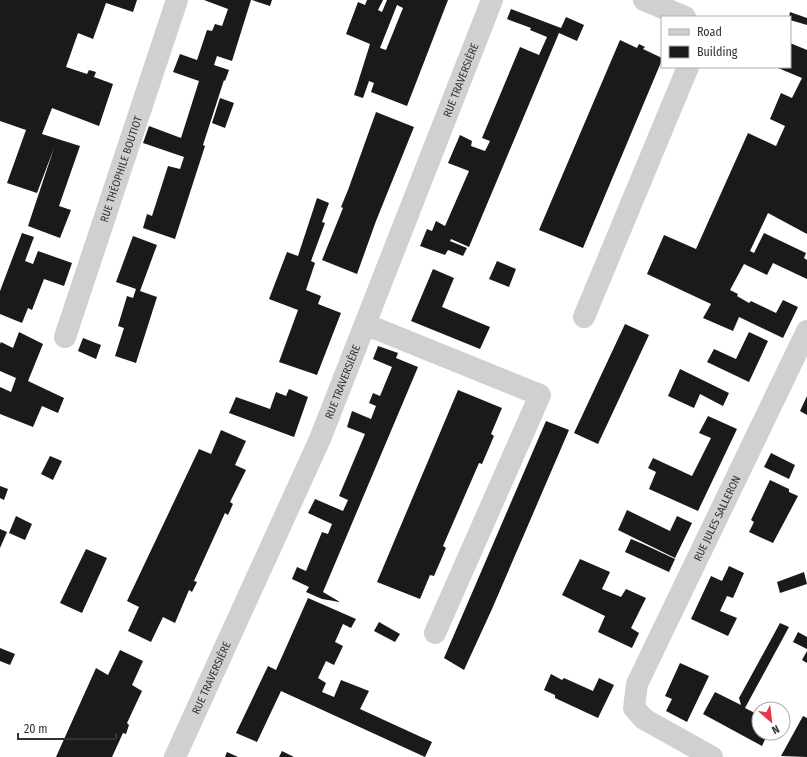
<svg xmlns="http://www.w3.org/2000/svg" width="807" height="757" font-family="'Fira Sans Condensed',sans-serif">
<rect width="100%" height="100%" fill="#fff"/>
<path fill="#1a1a1a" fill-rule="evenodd" d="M 0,0 L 137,0 L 133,12 L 106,3 L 93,39 L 78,33 L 66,67 L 87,74 L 89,70 L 96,72 L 94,77 L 113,84 L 99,126 L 52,108 L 42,134 L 80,146 L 59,206 L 71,210 L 60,238 L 28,226 L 54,148 L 37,193 L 7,183 L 26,130 L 0,121 Z
M 204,0 L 251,0 L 232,61 L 217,56 L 214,65 L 229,70 L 225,81 L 224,80 L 203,145 L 205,146 L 175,239 L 143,228 L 147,214 L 152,216 L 168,166 L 180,169 L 184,157 L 143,143 L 149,126 L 181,138 L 199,81 L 173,72 L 180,54 L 197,60 L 207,30 L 212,31 L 215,24 L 222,26 L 228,9 Z
M 252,0 L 272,0 L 270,6 Z
M 367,0 L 383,0 L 378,10 L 382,12 L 387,0 L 448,0 L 407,106 L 371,92 L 374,83 L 369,81 L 363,98 L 354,95 L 370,44 L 346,34 L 358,2 L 365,5 ZM 397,5 L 403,8 L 386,50 L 380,48 Z
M 511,9 L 561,28 L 566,17 L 584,25 L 577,41 L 559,33 L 469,247 L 451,239 L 450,241 L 467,248 L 463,256 L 448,250 L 445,255 L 420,246 L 427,229 L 432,231 L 436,221 L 445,226 L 469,171 L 448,163 L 460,135 L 472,141 L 471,146 L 485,151 L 490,141 L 482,138 L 520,47 L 539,55 L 547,37 L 530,30 L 531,28 L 507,19 Z
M 790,12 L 807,18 L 807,25 L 790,20 L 790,17 L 789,17 Z
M 620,40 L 637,48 L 639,44 L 645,47 L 643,49 L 662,58 L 662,60 L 583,248 L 539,230 Z
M 790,43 L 807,50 L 807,234 L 768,213 L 750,251 L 754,253 L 764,233 L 806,253 L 804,258 L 807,260 L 807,279 L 773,263 L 767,275 L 744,264 L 730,290 L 738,294 L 737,296 L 749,303 L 751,301 L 776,313 L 783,300 L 798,307 L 783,338 L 739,317 L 733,331 L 703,318 L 711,304 L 647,274 L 664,235 L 696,249 L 748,133 L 776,146 L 785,126 L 770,119 L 781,93 L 792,98 L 802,78 L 778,68 L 779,67 L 790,67 Z
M 220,98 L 234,103 L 225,128 L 212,123 Z
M 376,112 L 414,127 L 376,221 L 357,274 L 322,260 L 343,208 L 341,207 L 348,190 Z
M 317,198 L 329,203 L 322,222 L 325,223 L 311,261 L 315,263 L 306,290 L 321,296 L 318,304 L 341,313 L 317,375 L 279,362 L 298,310 L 269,299 L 287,252 L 298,256 Z
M 22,233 L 34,237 L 25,261 L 33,264 L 38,251 L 72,263 L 64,286 L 44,279 L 32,310 L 28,308 L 22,323 L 0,314 L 0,291 Z
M 133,236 L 157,245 L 140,291 L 157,297 L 136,363 L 115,356 L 124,328 L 118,326 L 127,296 L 133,298 L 136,289 L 116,282 Z
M 497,261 L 516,269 L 509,287 L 489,279 Z
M 433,269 L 454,278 L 442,307 L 490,327 L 480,349 L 411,321 Z
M 625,324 L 649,335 L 598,444 L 574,433 Z
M 19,332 L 43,344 L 28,381 L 64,398 L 58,413 L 42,406 L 33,427 L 0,414 L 0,387 L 11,392 L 16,378 L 0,371 L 0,344 L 1,342 L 13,348 Z
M 749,332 L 768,341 L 749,382 L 707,362 L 714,349 L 736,359 Z
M 83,338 L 101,345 L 96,359 L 78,351 Z
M 378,346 L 398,353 L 396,358 L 418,367 L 323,592 L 340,602 L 322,599 L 306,592 L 309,587 L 292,579 L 297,567 L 306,571 L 322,532 L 328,534 L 332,524 L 308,513 L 315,499 L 343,511 L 348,500 L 339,496 L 365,434 L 347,427 L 352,411 L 371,419 L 376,406 L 369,403 L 373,393 L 380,396 L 392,367 L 373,359 Z
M 680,369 L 729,393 L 723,406 L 700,394 L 694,408 L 668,396 Z
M 289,389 L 308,397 L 294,437 L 229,413 L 236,397 L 270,409 L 276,392 L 286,396 Z
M 458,390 L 502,408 L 491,434 L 494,436 L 482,464 L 479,463 L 443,546 L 446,548 L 434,576 L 430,575 L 420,599 L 377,582 Z
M 807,396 L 807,415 L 800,411 Z
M 708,416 L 737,429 L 698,511 L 649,489 L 656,472 L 648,468 L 653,458 L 692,476 L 711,438 L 699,433 Z
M 546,421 L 569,430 L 492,609 L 464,670 L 444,658 Z
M 221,430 L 246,441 L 235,465 L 246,470 L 230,502 L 233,504 L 228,515 L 225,513 L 194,581 L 197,582 L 192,592 L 189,590 L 175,623 L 163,617 L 151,642 L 128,631 L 139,607 L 127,601 L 199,449 L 211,454 Z
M 771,453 L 795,465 L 789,479 L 764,467 Z
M 50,456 L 62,461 L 53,480 L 41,474 Z
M 770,480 L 789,489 L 789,492 L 798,496 L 773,543 L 749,532 L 754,522 L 751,520 Z
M 0,486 L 8,489 L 4,500 L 0,498 Z
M 627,510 L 670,531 L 677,516 L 692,523 L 675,558 L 618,530 Z
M 16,516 L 32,524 L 25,540 L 9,533 Z
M 0,529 L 7,532 L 0,548 Z
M 631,539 L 643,544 L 675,559 L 669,572 L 625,552 Z
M 86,549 L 107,558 L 82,613 L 60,603 Z
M 580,559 L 610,572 L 602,589 L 621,597 L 626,589 L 646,598 L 631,628 L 639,633 L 632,648 L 598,632 L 605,616 L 562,595 Z
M 729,566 L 744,573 L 733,598 L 727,596 L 720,611 L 737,618 L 728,636 L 691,619 L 711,576 L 722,581 Z
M 804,572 L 807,584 L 780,593 L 777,582 Z
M 308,598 L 356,619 L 351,628 L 343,624 L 335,642 L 343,646 L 334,665 L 326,661 L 318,678 L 326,683 L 322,692 L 334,697 L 341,680 L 369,691 L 360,709 L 432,742 L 425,757 L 281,691 L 257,742 L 236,733 L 268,666 L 276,670 Z
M 379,622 L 400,634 L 395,642 L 374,631 Z
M 780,623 L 789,627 L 745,708 L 759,715 L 759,733 L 768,733 L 762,746 L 703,714 L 715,692 L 741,705 L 739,698 Z
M 798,632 L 807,637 L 807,649 L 793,642 Z
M 0,648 L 15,654 L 10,665 L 0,661 Z
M 120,650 L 143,661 L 132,685 L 142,691 L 127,723 L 129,725 L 126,734 L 123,733 L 112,757 L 56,757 L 96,668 L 108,675 Z
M 807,651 L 807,663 L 802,660 Z
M 680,663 L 709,676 L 687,722 L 666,711 L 672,699 L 665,696 Z
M 551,674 L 562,680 L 564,678 L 593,691 L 599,678 L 614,685 L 598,718 L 555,698 L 555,695 L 544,690 Z
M 803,716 L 807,718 L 807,757 L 781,756 Z
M 282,751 L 294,757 L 279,757 Z
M 227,752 L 238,757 L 225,757 Z"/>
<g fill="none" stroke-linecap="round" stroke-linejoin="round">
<g stroke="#d0d0d0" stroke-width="22">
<path d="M 644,0 L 685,17"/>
<path d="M 584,317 L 688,67"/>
<path d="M 365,326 L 377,329 L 540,395 L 435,633"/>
<path id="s1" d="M 65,337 L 177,0"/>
<path id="s2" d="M 175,757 L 320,439 L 492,0"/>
<path id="s3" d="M 712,757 L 644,719 L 634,708 L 637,684 L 807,331"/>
</g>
</g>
<g text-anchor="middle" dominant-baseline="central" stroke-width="4" stroke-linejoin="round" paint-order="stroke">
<g font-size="11" fill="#333" stroke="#fff">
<text stroke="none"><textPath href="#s2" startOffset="735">RUE TRAVERSIÈRE</textPath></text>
<text stroke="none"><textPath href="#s1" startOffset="177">RUE THÉOPHILE BOUTIOT</textPath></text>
<text stroke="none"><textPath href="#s2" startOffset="411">RUE TRAVERSIÈRE</textPath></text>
<text stroke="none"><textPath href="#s3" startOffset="301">RUE JULES SALLERON</textPath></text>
<text stroke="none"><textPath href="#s2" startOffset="87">RUE TRAVERSIÈRE</textPath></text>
</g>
</g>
<rect x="661" y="16" width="130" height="52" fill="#ffffff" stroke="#adadad"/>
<rect x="669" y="29" width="20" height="6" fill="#d0d0d0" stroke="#adadad"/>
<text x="697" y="36" font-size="12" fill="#333333">Road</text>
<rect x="669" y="46" width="20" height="12" fill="#1a1a1a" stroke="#adadad"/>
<text x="697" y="56" font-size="12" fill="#333333">Building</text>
<g transform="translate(771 721) rotate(152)"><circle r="19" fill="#ffffff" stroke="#adadad"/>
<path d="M0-3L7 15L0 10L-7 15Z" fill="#e63946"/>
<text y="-6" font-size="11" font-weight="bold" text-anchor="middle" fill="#333333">N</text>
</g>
<path d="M18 733v6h98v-6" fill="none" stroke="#333333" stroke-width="2"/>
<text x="24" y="733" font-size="12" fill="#333333" stroke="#ffffff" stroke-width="3" paint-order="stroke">20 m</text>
</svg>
